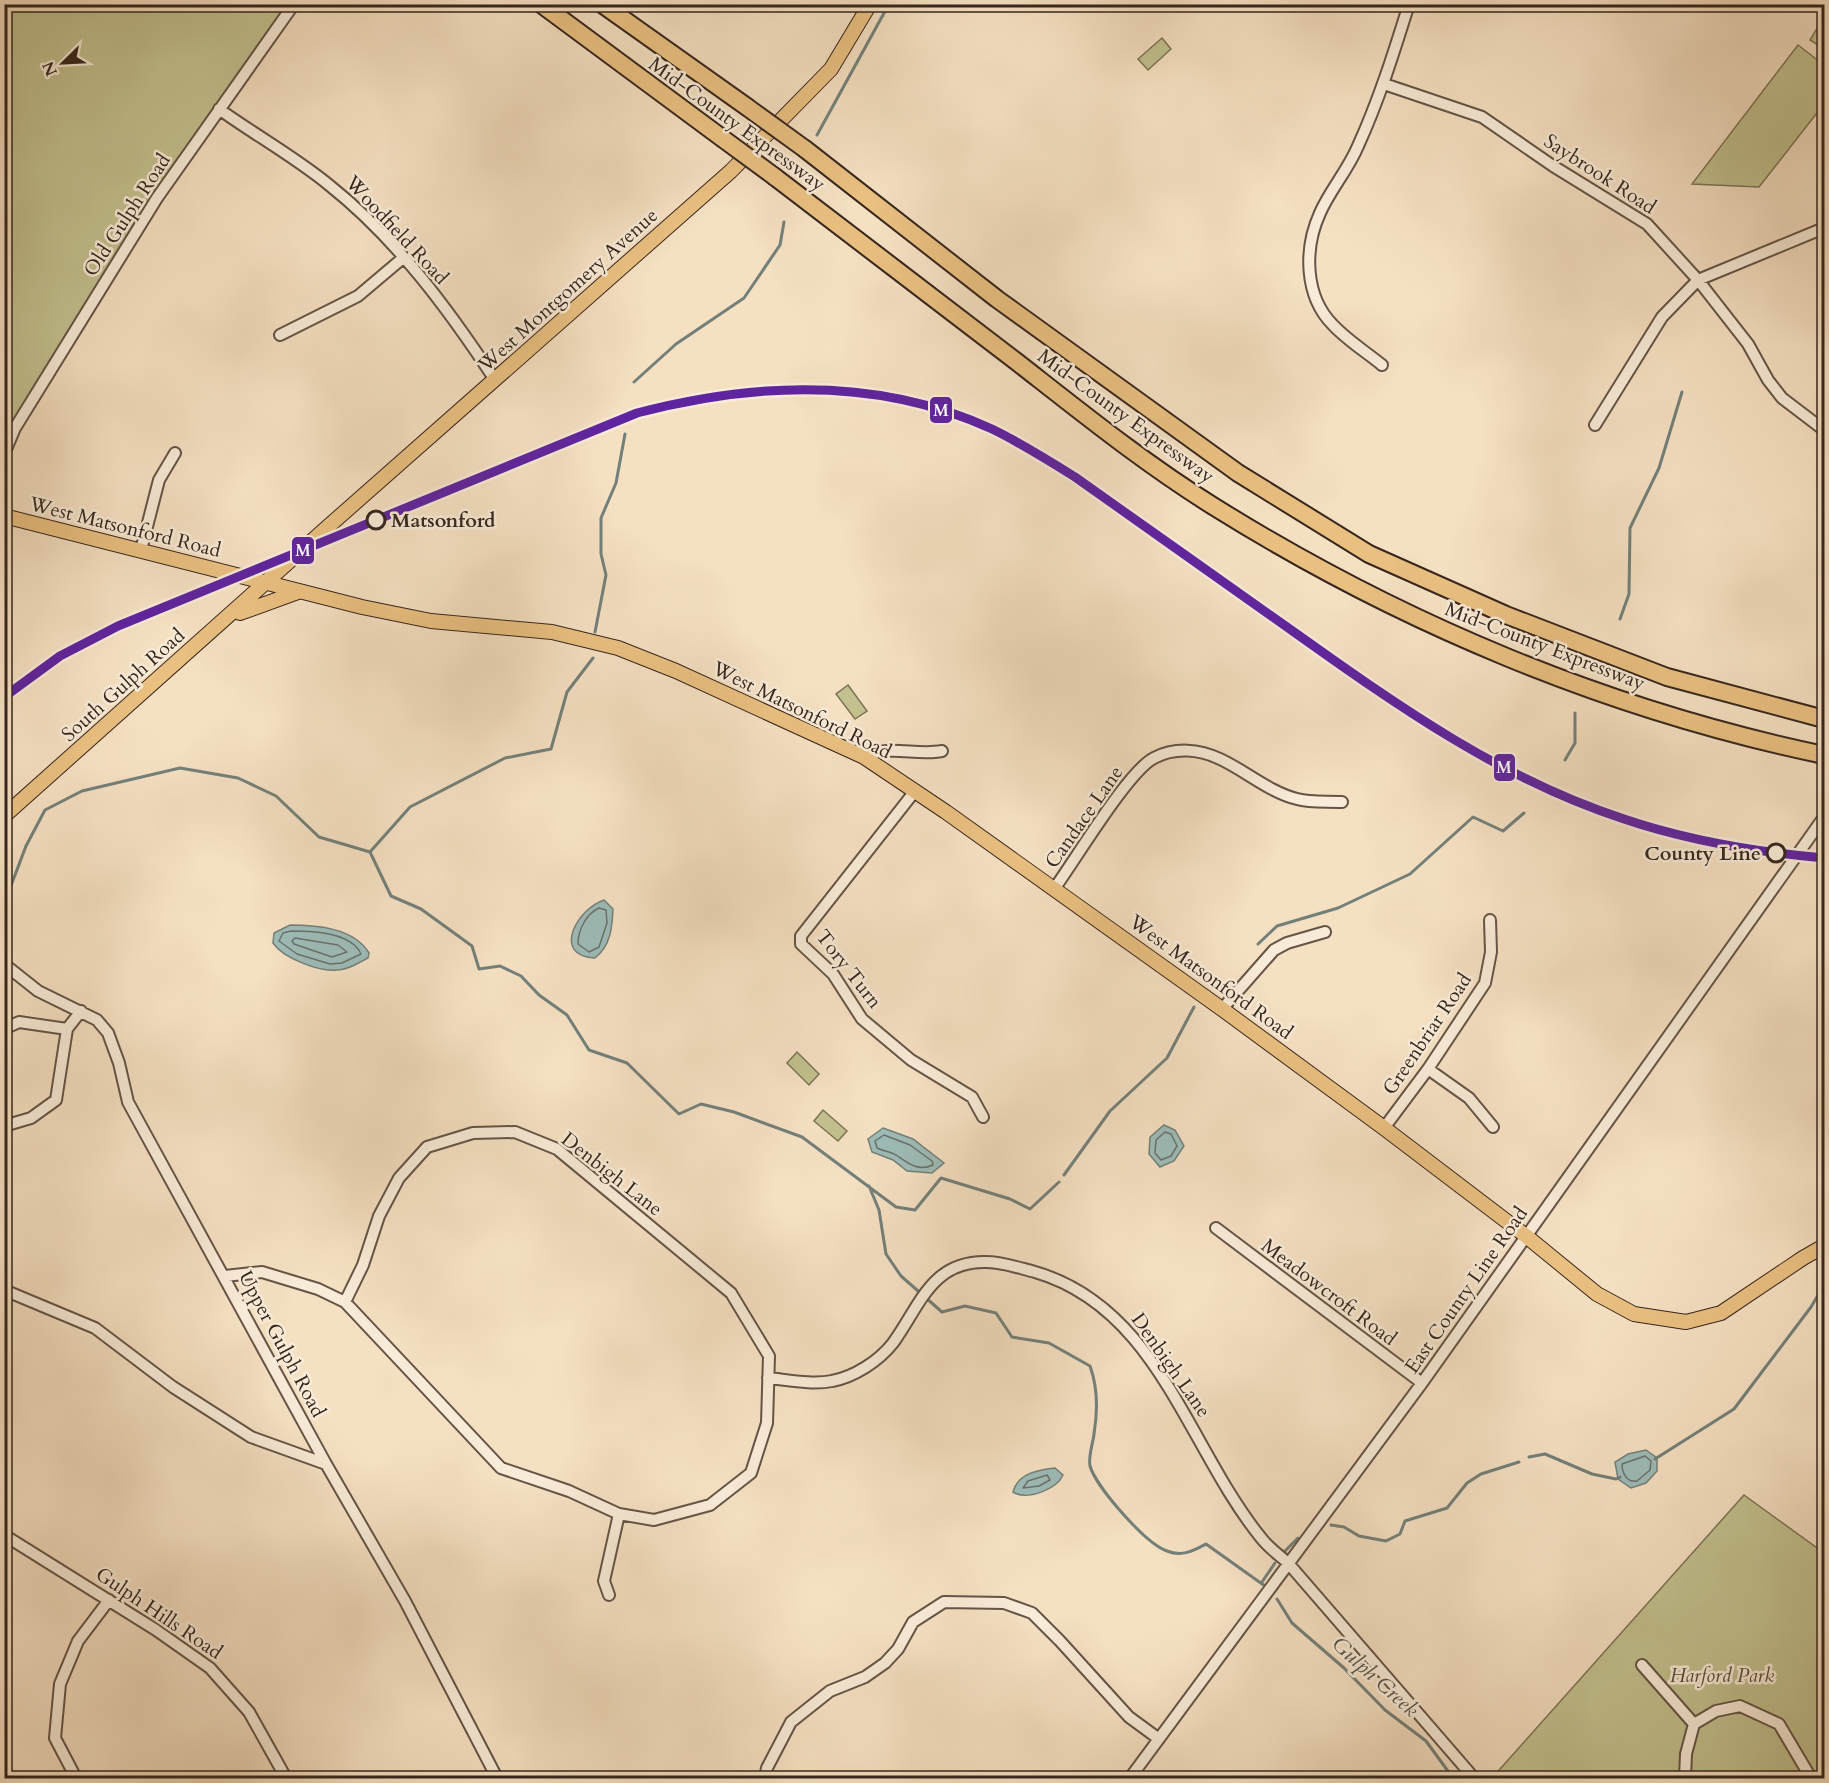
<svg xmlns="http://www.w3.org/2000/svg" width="1829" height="1783" font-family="Cardo,serif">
<rect width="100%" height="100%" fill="#f5e0c2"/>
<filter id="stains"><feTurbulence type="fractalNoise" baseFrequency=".00333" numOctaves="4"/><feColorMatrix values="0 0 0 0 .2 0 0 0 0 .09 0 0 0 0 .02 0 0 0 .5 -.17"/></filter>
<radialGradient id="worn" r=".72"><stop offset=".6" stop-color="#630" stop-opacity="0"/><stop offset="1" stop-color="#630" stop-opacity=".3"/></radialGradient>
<path fill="#c2c18f" stroke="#7c7456" stroke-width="1.5" d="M 5,5 L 294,5 L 157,198 L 5,454 Z
M 1824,17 L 1824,49 L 1810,40 Z
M 1162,38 L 1171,49 L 1148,70 L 1138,59 Z
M 1798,45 L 1824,65 L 1824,104 L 1759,187 L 1692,184 Z
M 848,685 L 867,711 L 855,719 L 836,694 Z
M 797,1052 L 819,1074 L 809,1085 L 787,1063 Z
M 823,1110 L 847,1131 L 838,1141 L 814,1121 Z
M 1744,1495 L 1824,1553 L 1824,1778 L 1492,1778 Z"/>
<path fill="#9dbcb8" stroke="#73807a" stroke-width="1.5" d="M 604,900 L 613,909 C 612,928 611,945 595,958 C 551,956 577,909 604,900 Z
M 290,925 C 317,925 354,928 369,953 L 368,958 C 358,963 348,970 337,970 C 319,972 283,958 273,943 L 274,933 Z
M 1164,1125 L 1175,1130 L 1184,1146 L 1174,1161 L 1160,1167 L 1149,1154 L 1150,1137 Z
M 883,1128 L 913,1139 L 944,1163 L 932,1173 L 907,1171 L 893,1160 L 872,1152 L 868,1139 Z
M 1646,1450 L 1657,1458 L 1657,1471 L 1646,1483 L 1631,1488 L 1618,1479 L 1615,1462 L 1628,1454 Z
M 1055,1468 L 1063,1475 C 1057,1489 1027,1501 1013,1492 C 1018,1473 1038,1470 1055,1468 Z"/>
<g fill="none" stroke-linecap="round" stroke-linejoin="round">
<path stroke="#69716b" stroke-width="1.5" d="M 599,908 L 606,910 L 607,923 L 599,947 L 589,952 L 578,944 C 578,930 586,914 599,908 Z
M 291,931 C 312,931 351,932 361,954 L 342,963 L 330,964 L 297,954 L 279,941 L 283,933 Z
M 295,938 L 338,945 L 347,952 L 332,957 L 294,944 L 292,941 Z
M 1165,1132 L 1171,1134 L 1177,1146 L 1171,1156 L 1161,1160 L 1155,1153 L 1156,1140 Z
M 884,1135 L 910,1145 L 932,1161 L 933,1165 C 918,1172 908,1163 896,1155 C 891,1152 883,1151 877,1148 L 875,1141 Z
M 1645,1456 L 1651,1461 L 1650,1470 L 1637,1481 C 1627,1483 1622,1473 1622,1464 Z
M 1047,1475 L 1050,1480 L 1039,1486 L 1023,1488 L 1028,1481 Z"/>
<path stroke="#73807a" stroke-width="3" d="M 817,135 L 889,4
M 634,382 L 676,344 L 744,298 L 780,245 L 784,222
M 1620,619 L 1629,594 L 1630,528 L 1659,468 L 1682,392
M 595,632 L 606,575 L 601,554 L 601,518 L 616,483 L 625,434
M 1565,760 L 1575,743 L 1575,713
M 370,852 L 410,807 L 505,758 L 551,749 L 567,692 L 593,658
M 4,915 L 9,891 L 26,846 L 45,810 L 82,791 L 180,768 L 238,778 L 276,796 L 319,837 L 370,852 L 391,896 L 421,909 L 472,946 L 479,969 L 500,966 L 521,976 L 539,995 L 567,1015 L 589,1050 L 627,1063 L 679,1114 L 701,1104 L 734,1112 L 802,1137 L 896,1207 L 915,1210 L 941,1178 L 1010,1199 L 1030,1209 L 1059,1182
M 1258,944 L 1277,926 L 1338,908 L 1410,874 L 1473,817 L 1503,831 L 1524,813
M 1064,1175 L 1110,1111 L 1167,1058 L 1194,1007
M 869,1186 L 879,1210 L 886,1254 L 901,1276 L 942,1312 L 965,1306 L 996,1313 L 1012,1337 L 1049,1343 L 1090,1366 C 1098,1388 1098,1410 1094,1434 C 1093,1443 1088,1457 1090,1466 C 1096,1487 1146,1544 1167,1551 C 1182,1557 1193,1551 1206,1544 L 1265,1586
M 1529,1457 L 1545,1454 L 1592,1474 L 1616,1479 L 1620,1477
M 1655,1459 L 1734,1409 L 1811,1307 L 1824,1285
M 1331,1525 L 1344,1527 L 1359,1536 L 1386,1541 L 1400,1534 L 1405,1521 L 1447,1508 L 1467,1483 L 1481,1474 L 1519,1462
M 1285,1551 L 1298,1538
M 1262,1582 L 1275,1563
M 1277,1599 L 1292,1623 L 1344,1668 L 1385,1710 L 1426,1741 L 1453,1778"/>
<g stroke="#655447" stroke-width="14">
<path id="minor" d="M 1384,84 L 1482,117 L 1553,166 L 1647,224 L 1698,280 L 1748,344 L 1768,380 L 1782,398 L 1824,430
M 219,109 C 255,135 295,157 329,185 C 396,238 449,310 495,380
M 280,335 L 358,296 L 403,258
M 1382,365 C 1366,352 1347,340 1333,325 C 1304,296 1304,248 1320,213 C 1330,190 1348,170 1358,146 C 1379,100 1394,52 1409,4
M 1595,425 L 1662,317 L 1698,280 L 1824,228
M 4,454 L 15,428 L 157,198 L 294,4
M 141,550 L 159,480 L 175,453
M 864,757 C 889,744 915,756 942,751
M 915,791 L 801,936 L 801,944 L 833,974 L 862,1019 L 911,1060 L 972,1097 L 983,1117
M 1054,889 C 1074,862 1128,771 1154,758 C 1175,747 1199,749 1220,759 C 1246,771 1269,792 1297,799 C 1311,803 1328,801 1342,802
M 4,964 L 38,991 L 97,1020 L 108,1033 L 119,1063 L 128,1102 L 326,1464 L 405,1601 L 497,1778
M 1222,1009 L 1274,950 L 1287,943 L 1325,932
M 4,1029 L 19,1022 L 67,1029 L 56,1100 L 31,1118 L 4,1126
M 67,1029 L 81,1011
M 1428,1069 L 1469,1098 L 1493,1127
M 1384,1128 L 1428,1069 L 1485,983 L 1491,952 L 1490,920
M 515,1132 L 557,1149 L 731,1293 L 769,1356 L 767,1423 L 751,1473 L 710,1505 L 654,1520 L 619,1514 L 569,1491 L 501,1468 L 345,1302 L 363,1265 L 379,1216 L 399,1178 L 427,1147 L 473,1133 Z
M 1216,1228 L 1422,1383
M 225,1276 L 262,1272 L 318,1289 L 345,1302
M 4,1290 L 95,1328 L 173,1387 L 251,1437 L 326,1464
M 768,1378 C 788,1380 813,1385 832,1381 C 854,1377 879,1361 893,1343 C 920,1306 931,1261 986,1262 C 1003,1262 1019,1268 1035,1272 C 1159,1308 1188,1449 1262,1539 C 1269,1548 1279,1555 1288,1563 L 1474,1778
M 4,1535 L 156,1630 L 210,1668 L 249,1712 L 286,1778
M 609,1595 L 604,1581 L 619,1514
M 1642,1665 L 1694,1724 L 1716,1711 L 1740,1706 L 1779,1724 L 1811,1778
M 76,1778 L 55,1738 L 60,1684 L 78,1641 L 109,1600
M 765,1778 L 767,1768 L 791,1722 L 830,1691 L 865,1677 L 885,1663 L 898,1649 L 913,1622 L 944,1602 L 1004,1603 L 1032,1613 L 1060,1641 L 1129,1717 L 1159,1739
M 1130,1778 L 1422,1383 L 1824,817
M 1685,1778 L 1686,1754 L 1694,1724"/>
</g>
<g stroke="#35261e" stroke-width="16">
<path id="major" d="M 4,516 L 362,607 L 431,621 L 552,632 L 618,648 L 676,671 L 864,757 L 946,812 L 1222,1009 L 1384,1128 L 1526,1236 L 1597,1294 L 1634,1314 L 1686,1322 L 1721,1313 L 1803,1258 L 1824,1246
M 240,613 L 298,592
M 4,816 L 331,524 L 731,171 L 831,69 L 870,4"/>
</g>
<g stroke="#35261e" stroke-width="20">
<path id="highway" d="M 541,4 L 722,138
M 602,4 L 747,107
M 805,149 L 997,299 L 1238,473 L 1369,554 L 1506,615 L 1667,677 L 1824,719
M 775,177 C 856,239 936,300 1017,362 C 1081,412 1144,463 1213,506 C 1400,623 1608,710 1824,755"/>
</g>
<use href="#minor" stroke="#f8ebd7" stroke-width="10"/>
<use href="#major" stroke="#eac081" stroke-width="14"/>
<use href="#highway" stroke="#eac081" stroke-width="16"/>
<g stroke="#35261e" stroke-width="20" stroke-linecap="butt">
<path id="highway-bridge" d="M 747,107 L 805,149
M 722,138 L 775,177"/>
</g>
<use href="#highway-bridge" stroke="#eac081" stroke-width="16"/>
<g stroke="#f8ebd7" stroke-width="14">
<path id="rail-1" d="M 4,697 L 60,656 L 118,626 L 637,413 C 755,382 879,377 992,429 C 1021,443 1048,460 1075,477 C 1148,529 1221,580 1294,632 C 1398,706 1501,779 1624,819 C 1689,841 1756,852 1824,858"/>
</g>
<use href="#rail-1" stroke="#5f249f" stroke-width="9"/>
</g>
<g fill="#f8ebd7" stroke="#35261e" stroke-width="3">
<circle cx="376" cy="520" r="9"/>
<circle cx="1776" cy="853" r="9"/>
</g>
<g text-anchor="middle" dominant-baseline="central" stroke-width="5" stroke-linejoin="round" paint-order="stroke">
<g font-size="20" fill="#35261e" stroke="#f8ebd7">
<text transform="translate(737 124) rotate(36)">Mid-County Expressway</text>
<text transform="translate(1600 174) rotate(33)">Saybrook Road</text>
<text transform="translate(127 215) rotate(-57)">Old Gulph Road</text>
<text transform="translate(397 230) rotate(47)">Woodfield Road</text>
<text transform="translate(568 290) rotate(-42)">West Montgomery Avenue</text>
<text transform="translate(1126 416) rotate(36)">Mid-County Expressway</text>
<text transform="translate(125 527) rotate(14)">West Matsonford Road</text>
<text transform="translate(1545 646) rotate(21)">Mid-County Expressway</text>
<text transform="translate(123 685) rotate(-42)">South Gulph Road</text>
<text transform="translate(802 710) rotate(26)">West Matsonford Road</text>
<text transform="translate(1084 817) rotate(-55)">Candace Lane</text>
<text transform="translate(849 969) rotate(52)">Tory Turn</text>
<text transform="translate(1211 977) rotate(36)">West Matsonford Road</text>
<text transform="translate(1427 1034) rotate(-56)">Greenbriar Road</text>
<text transform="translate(612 1174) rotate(38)">Denbigh Lane</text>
<text transform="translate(1466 1290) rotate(-55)">East County Line Road</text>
<text transform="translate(1329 1292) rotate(37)">Meadowcroft Road</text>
<text transform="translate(282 1344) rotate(62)">Upper Gulph Road</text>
<text transform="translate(1171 1365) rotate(55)">Denbigh Lane</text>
<text transform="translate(159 1613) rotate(34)">Gulph Hills Road</text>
</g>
<g font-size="20" font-weight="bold" fill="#35261e" stroke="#f8ebd7" text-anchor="start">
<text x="391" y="520">Matsonford</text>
<text x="1761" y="853" text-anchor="end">County Line</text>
</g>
<g font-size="20" font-style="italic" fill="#584d3a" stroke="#f8ebd7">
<text x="1722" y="1675">Harford Park</text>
</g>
<g font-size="21" font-style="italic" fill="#54534c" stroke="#f8ebd7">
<text transform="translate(1375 1677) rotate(42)">Gulph Creek</text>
</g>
</g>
<g stroke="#f8ebd7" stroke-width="2">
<rect x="929" y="396" width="24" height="28" rx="6" fill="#5f249f"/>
<rect x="291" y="536" width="24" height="29" rx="6" fill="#5f249f"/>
<rect x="1493" y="753" width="23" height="29" rx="6" fill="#5f249f"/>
</g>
<g font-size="16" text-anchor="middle" font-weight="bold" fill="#fff">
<text x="941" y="416">M</text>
<text x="303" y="556">M</text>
<text x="1504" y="773">M</text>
</g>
<rect width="1829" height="1783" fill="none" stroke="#f5e0c2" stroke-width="24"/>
<rect x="6" y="6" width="1817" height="1771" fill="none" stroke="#35261e" stroke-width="3"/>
<rect x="12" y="12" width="1805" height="1759" fill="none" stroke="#35261e" stroke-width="1.5"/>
<g transform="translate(63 63) rotate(246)" stroke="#f8ebd7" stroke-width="4.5" paint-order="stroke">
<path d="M0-4.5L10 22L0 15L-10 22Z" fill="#35261e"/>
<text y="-9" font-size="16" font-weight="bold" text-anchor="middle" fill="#35261e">N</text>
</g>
<rect width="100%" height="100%" filter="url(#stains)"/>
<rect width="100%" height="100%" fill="url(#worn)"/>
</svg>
